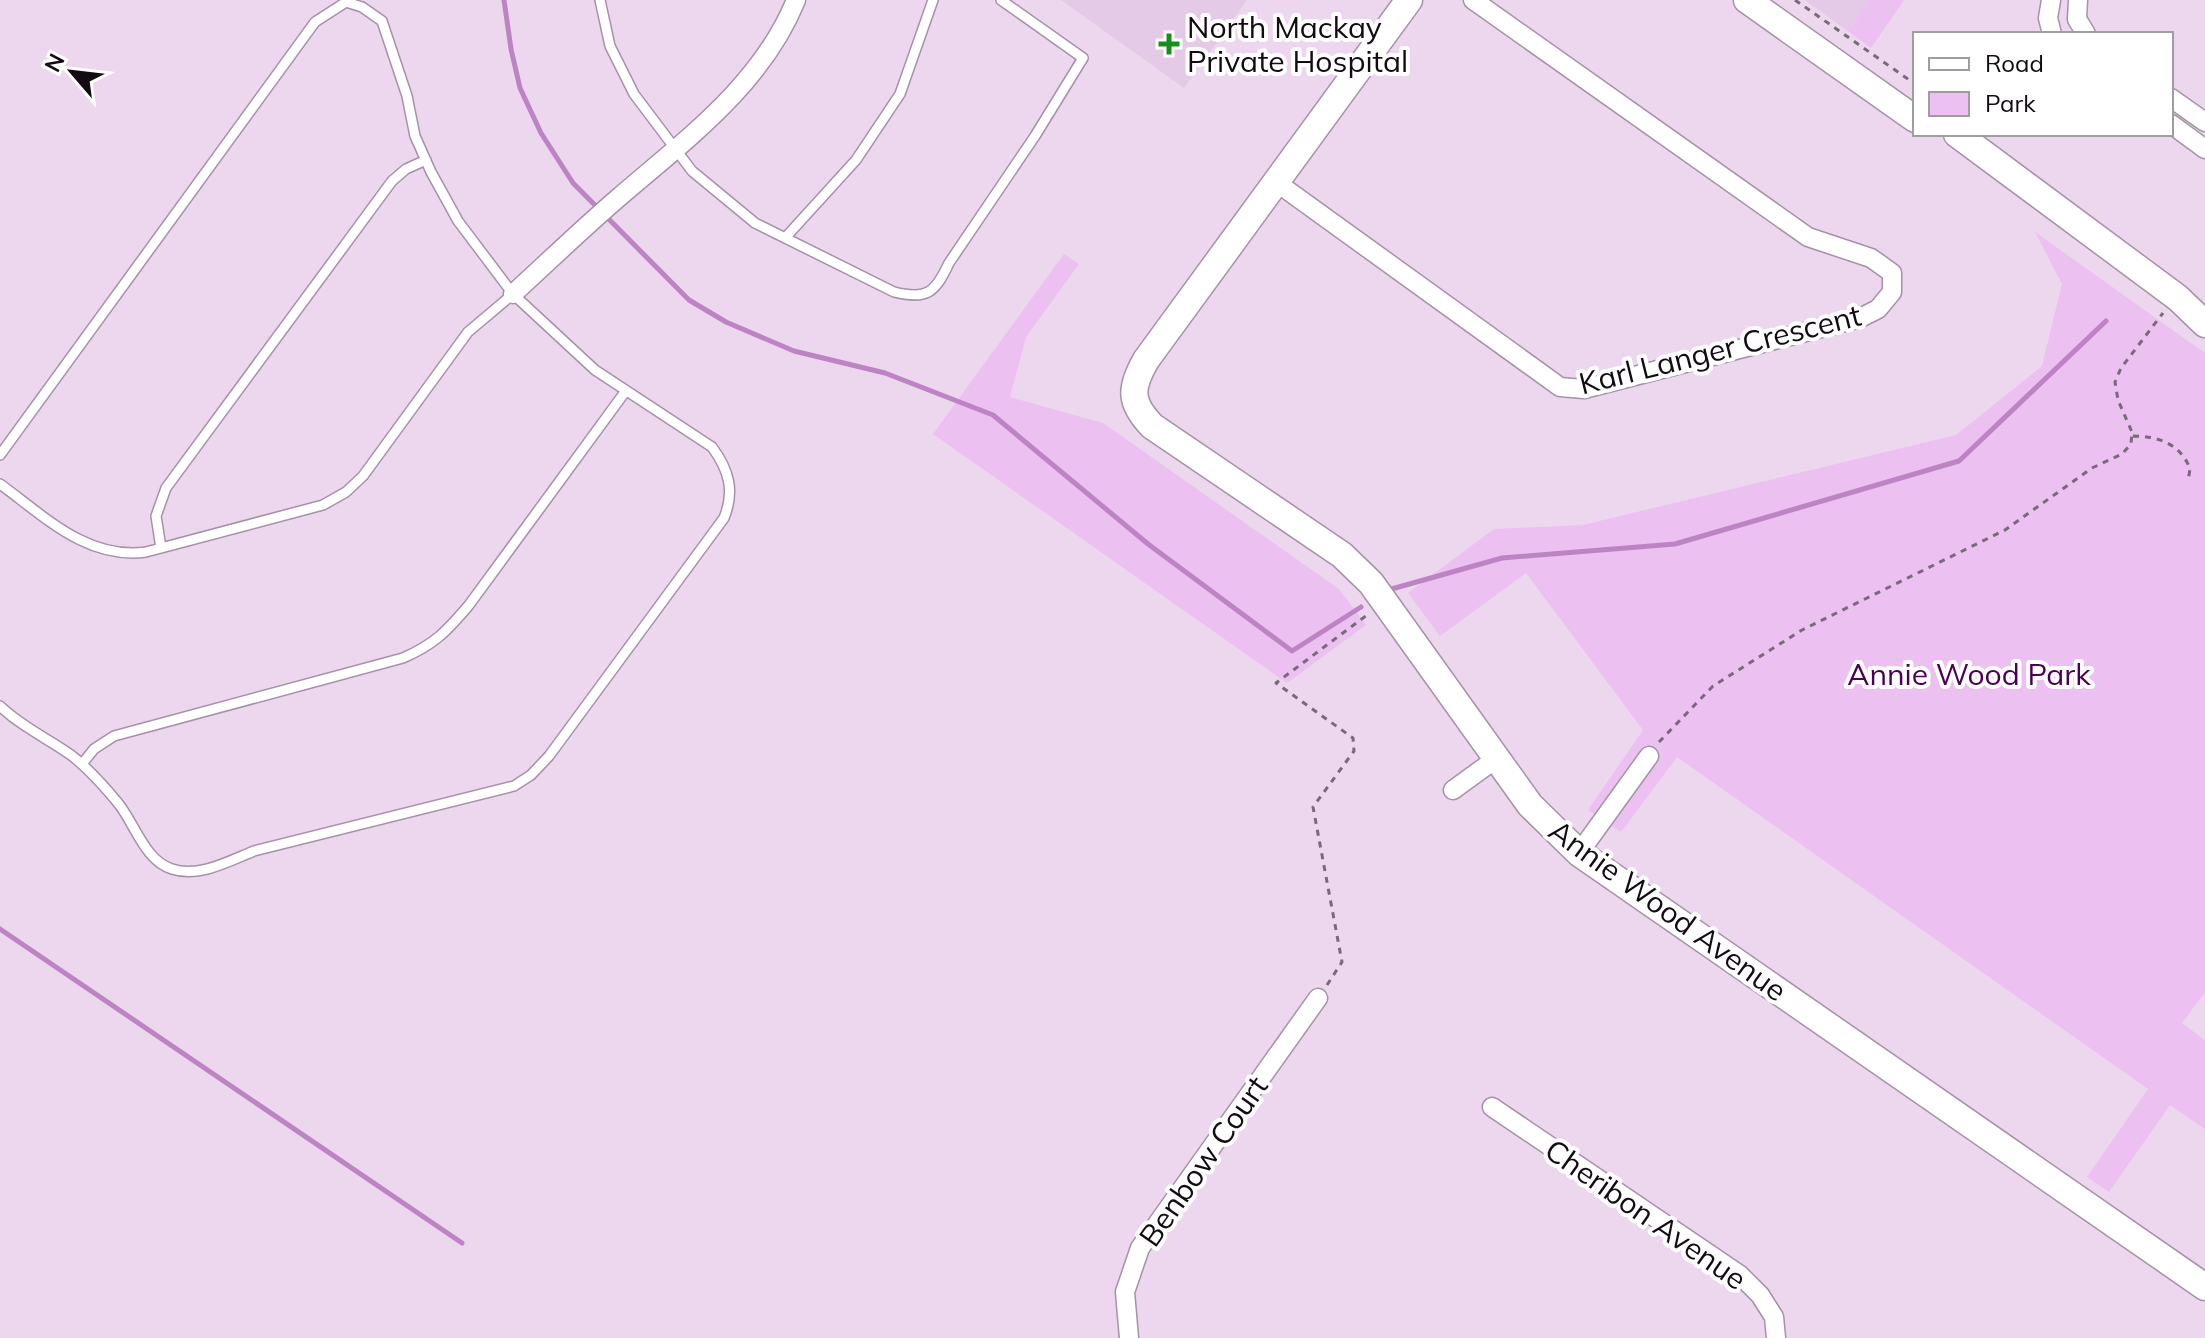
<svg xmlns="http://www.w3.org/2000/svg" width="2205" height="1338" font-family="Mulish,sans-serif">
<rect width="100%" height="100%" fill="#ecd7ee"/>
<path fill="#e4cae7" d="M 1061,0 L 1247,0 L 1184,88 Z
M 1805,0 L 1868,0 L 1849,32 Z"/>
<path fill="#ecc0f1" d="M 1868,0 L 1904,0 L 1871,48 L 1849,32 Z
M 2035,232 L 2205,353 L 2205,992 L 2182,1023 L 2205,1040 L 2205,1129 L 2170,1105 L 2109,1192 L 2087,1177 L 2148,1089 L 1677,757 L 1621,832 L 1588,810 L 1643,730 L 1526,573 L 1440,636 L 1408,593 L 1494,529 L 1583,525 L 1956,435 L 2042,366 L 2062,284 Z
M 1064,254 L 1079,264 L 1026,337 L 1010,397 L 1103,423 L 1339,589 L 1366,625 L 1287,683 L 933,434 Z"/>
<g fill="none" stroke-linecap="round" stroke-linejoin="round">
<path stroke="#bd84c4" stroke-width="5" d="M 504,0 L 511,49 L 520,88 L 541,133 L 573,183 L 689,300 L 726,322 L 794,351 L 885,373 L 993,415 L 1148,544 L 1292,651 L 1361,607
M 1388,590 L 1502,558 L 1675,544 L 1959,461 L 2106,321
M 0,929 L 462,1243"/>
<g stroke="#a692a8" stroke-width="12">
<path id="lane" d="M 600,0 L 610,46 L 634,94 L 692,171 L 755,223 L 894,292 C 927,300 935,293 949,263 L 1035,136 L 1083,58 L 1001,0
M 785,238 L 856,160 L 900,94 L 933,0
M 0,455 L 315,22 L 346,2 L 362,7 L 382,21 L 407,96 L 415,136 L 431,172 L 458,221 L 513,294 L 595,370 L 712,447 C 729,470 735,491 724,518 L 549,756 L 531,775 L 514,786 L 254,851 C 229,861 199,878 172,869 C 145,861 135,824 118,803 C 104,786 89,769 71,755 C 47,738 22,727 0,706
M 0,484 C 44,516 87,560 146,552 L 323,505 L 346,492 L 363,476 L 468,332 L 513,294
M 161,548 L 156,516 L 166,488 L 392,181 L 406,169 L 426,160
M 82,764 L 94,749 L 114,736 L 403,658 C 435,644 447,631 469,605 L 625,392"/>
</g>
<g stroke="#a692a8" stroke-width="21">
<path id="street" d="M 2051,0 L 2048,18 L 2052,34
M 2078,0 L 2077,19 L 2086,34
M 2171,98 L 2205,122
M 2171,124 L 2205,149
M 1276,182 L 1560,387 L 1584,389 L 1860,318 L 1878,309 L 1892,292 L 1892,273 L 1871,258 L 1808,237 L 1473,0
M 513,294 C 548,262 582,229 617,199 C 685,140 761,86 796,0
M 1453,790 L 1497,758
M 1579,853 L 1649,756
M 1492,1107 L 1740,1275 L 1760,1295 L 1774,1317 L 1776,1338
M 1129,1338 L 1125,1292 L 1140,1248 L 1318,998"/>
</g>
<g stroke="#a692a8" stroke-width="29">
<path id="secondary" d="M 1409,0 L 1146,360 C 1130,388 1129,402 1152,426 L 1342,555 L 1371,583 L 1530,805 L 1579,853 L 2205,1287
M 1747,0 L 1915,119
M 1957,134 L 2178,298 L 2205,324"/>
</g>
<path stroke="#786a78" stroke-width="3" stroke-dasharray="6 6" stroke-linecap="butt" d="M 1795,0 L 1915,84
M 2133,436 C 2158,436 2181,444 2190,469 L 2188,481
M 1659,742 L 1713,686 L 1802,630 L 2005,530 L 2092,468 L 2122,454 L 2131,444 L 2132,432 L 2118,400 L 2115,382 L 2121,368 L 2163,313
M 1327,985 L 1342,962 L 1313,807 L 1354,751 L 1353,738 L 1276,683 L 1367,615"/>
<use href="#lane" stroke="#fff" stroke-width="9"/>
<use href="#street" stroke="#fff" stroke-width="18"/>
<use href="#secondary" stroke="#fff" stroke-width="26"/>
</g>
<path fill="#188f1a" stroke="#fff" stroke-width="3" d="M1165 32h8v8h8v8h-8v8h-8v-8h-8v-8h8z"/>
<g text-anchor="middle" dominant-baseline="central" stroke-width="8" stroke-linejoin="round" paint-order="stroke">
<g font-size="30" fill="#120b12" stroke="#fff" text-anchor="start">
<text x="1187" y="27">North Mackay<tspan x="1187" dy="34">Private Hospital</tspan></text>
</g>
<g font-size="30" fill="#120b12" stroke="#fff">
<text transform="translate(1720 349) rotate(-14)">Karl Langer Crescent</text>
<text transform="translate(1668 910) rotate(36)">Annie Wood Avenue</text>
<text transform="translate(1203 1161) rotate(-55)">Benbow Court</text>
<text transform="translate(1646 1214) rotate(35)">Cheribon Avenue</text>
</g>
<g font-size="30" fill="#4c0055" stroke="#fff">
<text x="1969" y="674">Annie Wood Park</text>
</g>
</g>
<rect x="1913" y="32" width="260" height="104" fill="#ffffff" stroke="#a09da0" stroke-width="2"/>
<rect x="1929" y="58" width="40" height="12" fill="#ffffff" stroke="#a09da0" stroke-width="2"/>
<text x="1985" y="72" font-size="24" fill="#120b12">Road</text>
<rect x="1929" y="92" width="40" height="24" fill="#ecc0f1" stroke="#a09da0" stroke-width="2"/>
<text x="1985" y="112" font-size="24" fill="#120b12">Park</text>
<g transform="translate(72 72) rotate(298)" stroke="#ffffff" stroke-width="6" paint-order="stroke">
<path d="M0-6L14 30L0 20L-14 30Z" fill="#120b12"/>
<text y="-12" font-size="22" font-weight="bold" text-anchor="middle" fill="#120b12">N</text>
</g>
</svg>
